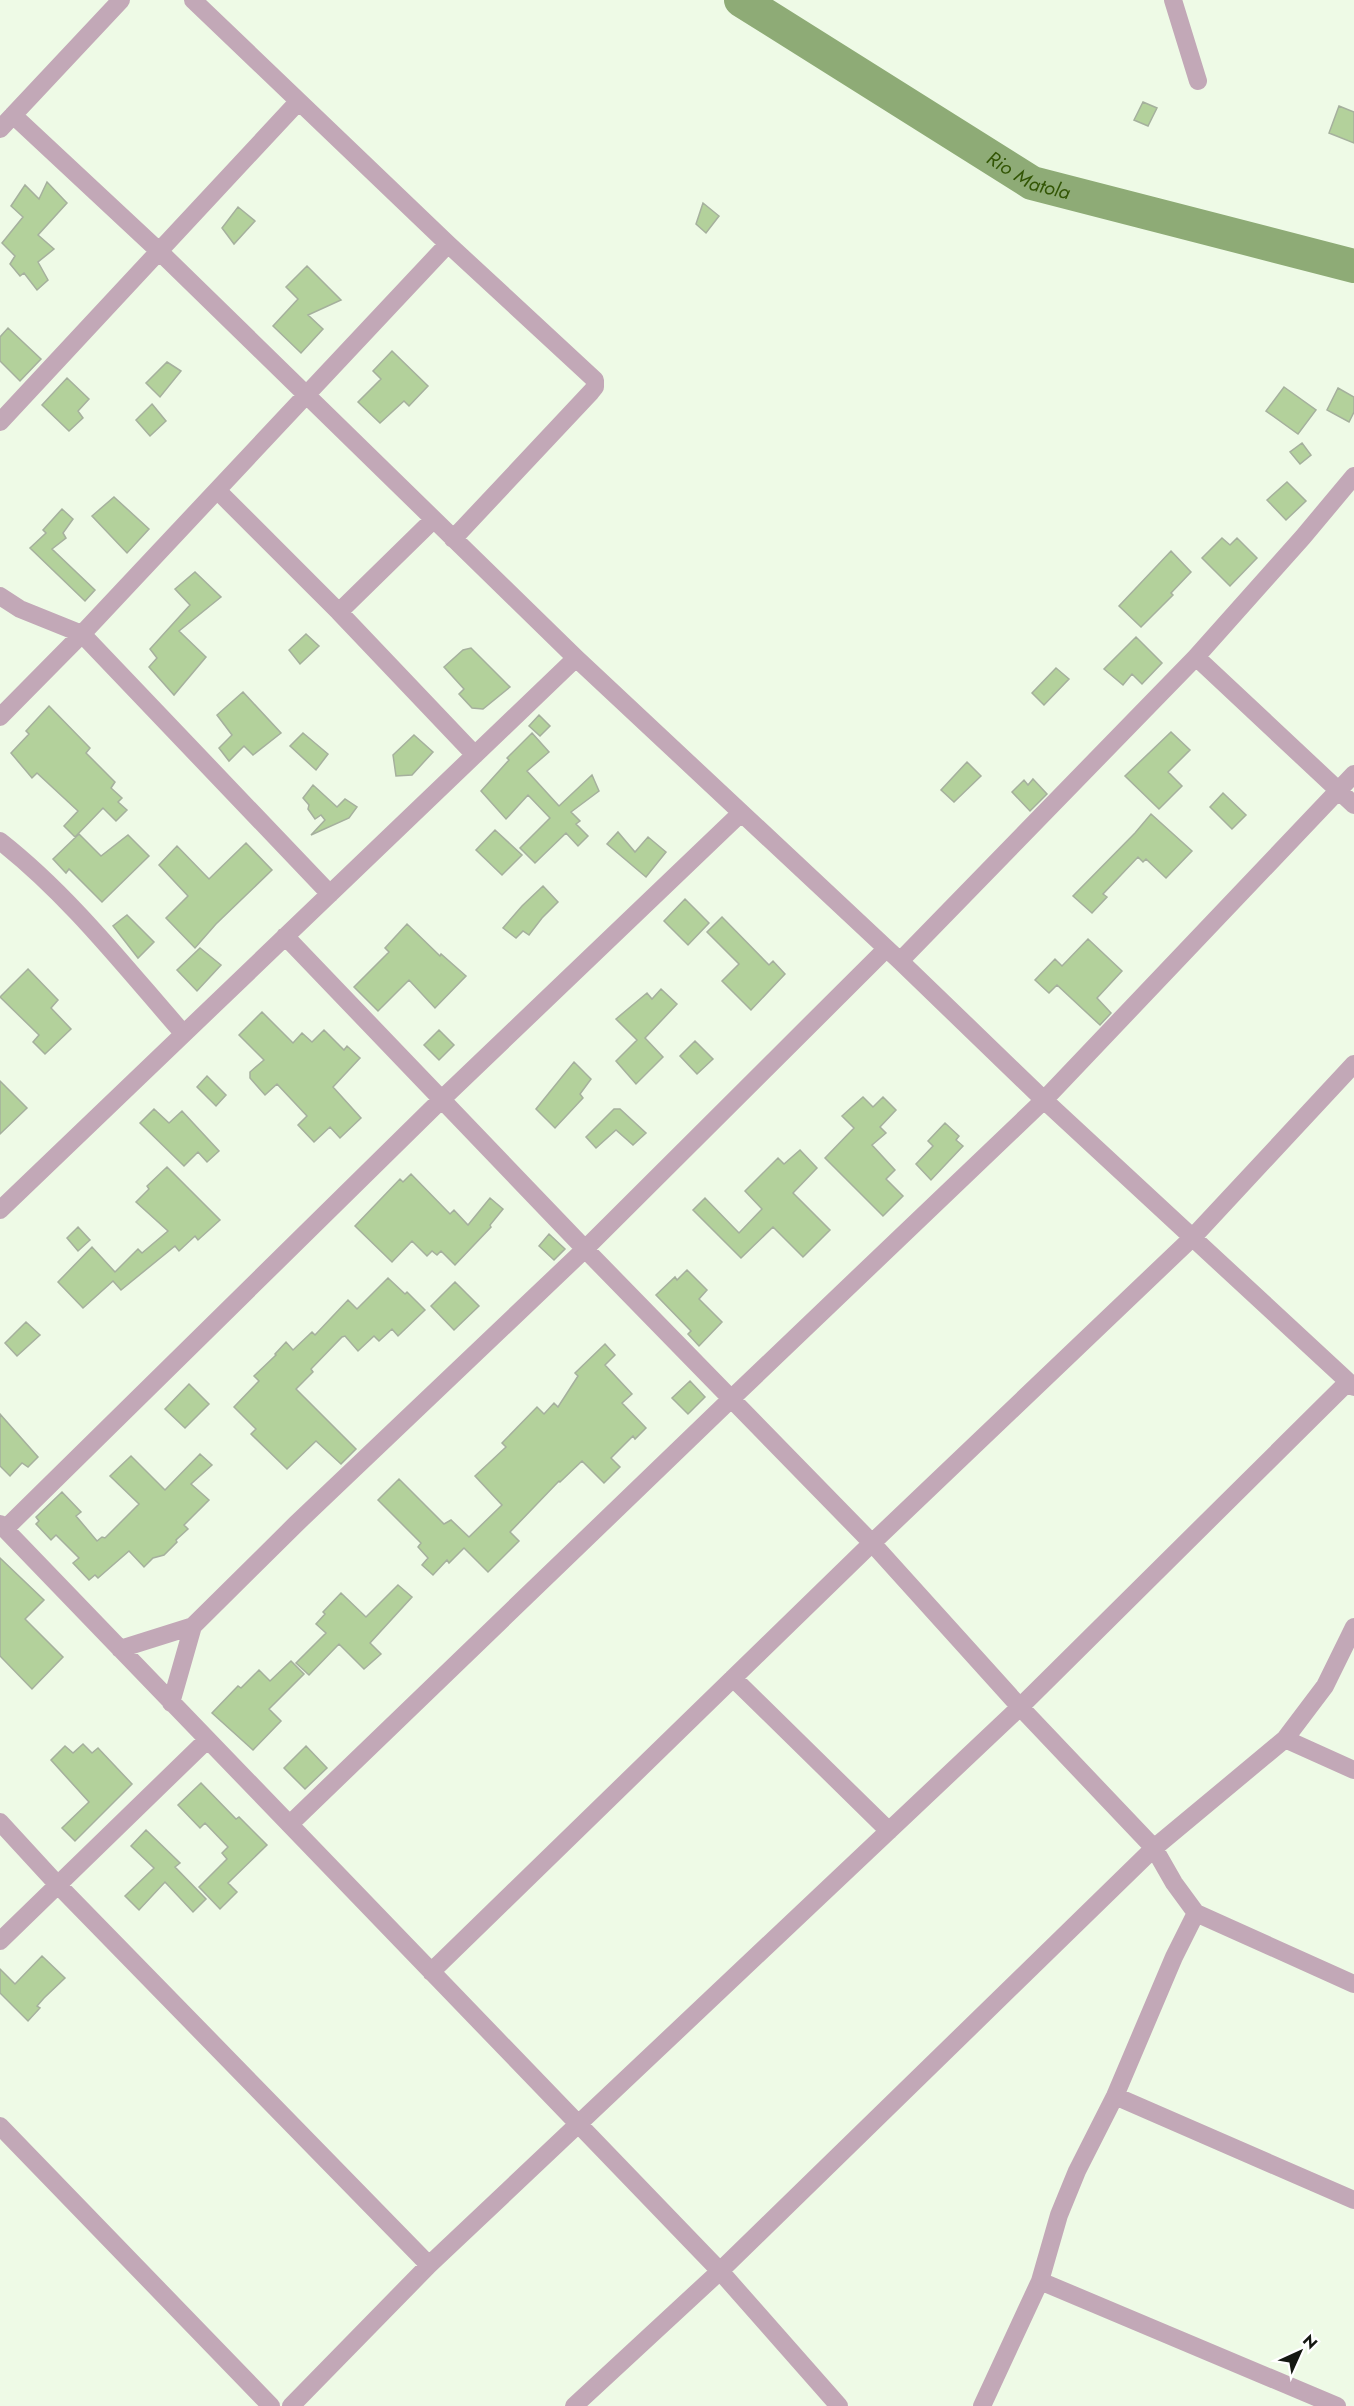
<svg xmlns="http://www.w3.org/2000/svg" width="1354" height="2406" font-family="Jost,sans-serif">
<rect width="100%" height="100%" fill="#eefae6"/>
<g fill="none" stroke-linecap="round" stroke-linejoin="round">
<path stroke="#8eab76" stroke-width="34" id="s1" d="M 741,0 L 1032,183 L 1354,266"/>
</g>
<path fill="#b3d19b" stroke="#a5b09d" stroke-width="1.5" d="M 1143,102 L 1157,108 L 1148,126 L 1134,120 Z
M 1339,106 L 1354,112 L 1354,143 L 1329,133 Z
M 47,182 L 67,203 L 38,235 L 54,249 L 38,262 L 48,280 L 37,290 L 24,273 L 20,276 L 10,264 L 15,256 L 2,243 L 23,217 L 11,206 L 25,185 L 39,199 Z
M 703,203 L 719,216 L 706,233 L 696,224 Z
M 238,207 L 255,221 L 234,244 L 222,228 Z
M 307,266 L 341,300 L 308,315 L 323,329 L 301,353 L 273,326 L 298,299 L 286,287 Z
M 8,328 L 41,359 L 20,381 L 0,361 L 0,337 Z
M 392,351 L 428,386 L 409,406 L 404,401 L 380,423 L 358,402 L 381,379 L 373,371 Z
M 167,362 L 181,371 L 160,397 L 146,383 Z
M 67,378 L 89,399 L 78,411 L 83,418 L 69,431 L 42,405 Z
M 1284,387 L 1316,410 L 1298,434 L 1266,411 Z
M 1338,388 L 1354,397 L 1354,412 L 1349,422 L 1327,410 Z
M 152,404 L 166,421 L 150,436 L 136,420 Z
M 1302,443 L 1311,455 L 1300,464 L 1290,452 Z
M 1287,482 L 1306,501 L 1286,520 L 1267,500 Z
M 114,497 L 149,529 L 127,553 L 92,516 Z
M 62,509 L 73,519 L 63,533 L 66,538 L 52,549 L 95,590 L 85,601 L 30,548 L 46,533 L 43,530 Z
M 1222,538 L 1230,545 L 1237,538 L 1257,558 L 1230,586 L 1202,558 Z
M 1171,551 L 1191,572 L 1171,593 L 1173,595 L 1141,627 L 1119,606 Z
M 195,572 L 221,597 L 179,631 L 206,657 L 174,695 L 149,667 L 157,658 L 150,649 L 190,605 L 175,589 Z
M 306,634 L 319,646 L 300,664 L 289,650 Z
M 1136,637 L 1162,663 L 1142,684 L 1132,674 L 1123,685 L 1104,669 Z
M 471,648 L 510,687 L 483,709 L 472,708 L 459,694 L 464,689 L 444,667 L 463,650 Z
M 1056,668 L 1069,679 L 1044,705 L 1032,693 Z
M 243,692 L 281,733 L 253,755 L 244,746 L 229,761 L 219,748 L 232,735 L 217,715 Z
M 49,706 L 90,748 L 86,753 L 115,782 L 111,788 L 122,798 L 118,802 L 127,810 L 116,821 L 103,808 L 75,837 L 64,826 L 78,811 L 37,773 L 32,778 L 11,753 L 29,734 L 26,731 Z
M 539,715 L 550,726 L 540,736 L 529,726 Z
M 1171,732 L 1190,750 L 1168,772 L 1182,786 L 1159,809 L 1125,776 Z
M 303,733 L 328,754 L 316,770 L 290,746 Z
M 532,733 L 549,752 L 527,771 L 559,806 L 592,775 L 599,791 L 571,812 L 580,821 L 576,824 L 588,836 L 578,846 L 566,833 L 535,863 L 520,848 L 550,818 L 528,795 L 506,819 L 481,791 L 509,760 L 507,758 Z
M 414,735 L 433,752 L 412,775 L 396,776 L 393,755 Z
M 967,762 L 981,776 L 954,802 L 941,790 Z
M 1033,779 L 1047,794 L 1030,811 L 1012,792 L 1024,780 L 1028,785 Z
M 313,785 L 337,807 L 345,799 L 357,807 L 349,818 L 311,835 L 325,820 L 321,815 L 315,819 L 308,809 L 309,805 L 303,798 Z
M 1223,793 L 1246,815 L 1232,829 L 1210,807 Z
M 1151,814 L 1192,851 L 1166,878 L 1146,859 L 1143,862 L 1138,857 L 1103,894 L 1107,897 L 1092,913 L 1073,896 L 1135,833 Z
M 495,830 L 522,855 L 502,875 L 476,850 Z
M 618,832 L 635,852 L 648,837 L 666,852 L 646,877 L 607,844 Z
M 79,834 L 101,856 L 128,835 L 149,856 L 102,902 L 69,869 L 66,873 L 53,859 Z
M 246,843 L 272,870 L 216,924 L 195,948 L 166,918 L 188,896 L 159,865 L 177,846 L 209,879 Z
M 543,886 L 558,902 L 542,918 L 529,935 L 523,931 L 516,938 L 503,928 L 522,906 Z
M 685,899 L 709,923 L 688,945 L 664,921 Z
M 127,915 L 154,942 L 138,958 L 113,926 Z
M 722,917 L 769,965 L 773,961 L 785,974 L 751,1010 L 722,981 L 739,964 L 707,932 Z
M 407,924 L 440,956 L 441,954 L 466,976 L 435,1008 L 409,980 L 378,1011 L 354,987 L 389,952 L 385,948 Z
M 1088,939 L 1122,971 L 1097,998 L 1111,1013 L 1100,1025 L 1057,985 L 1049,993 L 1035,980 L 1055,959 L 1062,966 Z
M 200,948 L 221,965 L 197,991 L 177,970 Z
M 28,969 L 58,1000 L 51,1008 L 71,1029 L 45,1054 L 33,1042 L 39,1035 L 0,997 Z
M 661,989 L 677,1004 L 645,1038 L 663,1057 L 636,1084 L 616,1061 L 637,1040 L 616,1019 L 647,993 L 652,999 Z
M 262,1012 L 293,1043 L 302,1033 L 312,1042 L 324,1030 L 344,1050 L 347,1046 L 360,1058 L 333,1087 L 361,1118 L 340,1138 L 330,1127 L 314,1142 L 298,1125 L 307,1116 L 277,1084 L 265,1095 L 250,1078 L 250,1072 L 264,1060 L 239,1035 Z
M 439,1030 L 454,1045 L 439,1060 L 424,1045 Z
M 695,1041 L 713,1059 L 697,1074 L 680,1056 Z
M 574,1062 L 591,1079 L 580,1094 L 583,1098 L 555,1128 L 536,1109 Z
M 207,1076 L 226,1095 L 216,1106 L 197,1087 Z
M 0,1081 L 27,1108 L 0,1134 Z
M 863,1097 L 873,1107 L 883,1097 L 896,1110 L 880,1127 L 886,1133 L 872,1145 L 895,1170 L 886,1179 L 903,1196 L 883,1216 L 825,1158 L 854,1128 L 842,1116 Z
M 154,1109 L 169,1123 L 182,1111 L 219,1151 L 207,1162 L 198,1152 L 184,1166 L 140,1123 Z
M 614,1109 L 620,1109 L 646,1133 L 633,1145 L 616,1130 L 596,1148 L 586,1137 Z
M 945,1123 L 959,1136 L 956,1140 L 963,1146 L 931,1180 L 916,1164 L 933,1146 L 928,1141 Z
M 800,1150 L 817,1168 L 793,1193 L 830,1230 L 803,1257 L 773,1227 L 741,1258 L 693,1210 L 705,1198 L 739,1233 L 762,1209 L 745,1191 L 778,1158 L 784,1164 Z
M 167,1167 L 220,1220 L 198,1240 L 195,1236 L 179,1251 L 175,1246 L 121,1290 L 113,1281 L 83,1308 L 58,1282 L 92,1247 L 115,1272 L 138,1249 L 142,1253 L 168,1231 L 136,1202 L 149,1189 L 147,1186 Z
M 411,1174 L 450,1214 L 454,1210 L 468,1225 L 490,1198 L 503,1209 L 490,1225 L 491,1227 L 455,1265 L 441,1251 L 437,1255 L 432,1251 L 427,1256 L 412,1241 L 392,1262 L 355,1226 L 400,1179 L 403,1182 Z
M 78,1227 L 90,1240 L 78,1251 L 67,1238 Z
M 549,1234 L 565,1249 L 554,1260 L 539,1246 Z
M 687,1270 L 707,1290 L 699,1299 L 722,1322 L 699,1346 L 688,1334 L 691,1331 L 656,1295 L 675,1277 L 677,1280 Z
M 388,1278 L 405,1294 L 407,1292 L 425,1310 L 398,1336 L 392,1329 L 379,1341 L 374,1336 L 358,1351 L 345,1336 L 342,1337 L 311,1369 L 313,1372 L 296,1389 L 356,1449 L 341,1464 L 316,1441 L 287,1469 L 251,1434 L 256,1429 L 234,1407 L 259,1381 L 254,1376 L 276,1355 L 275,1354 L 286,1342 L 293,1350 L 312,1332 L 315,1335 L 348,1300 L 357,1309 Z
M 455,1282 L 479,1306 L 454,1330 L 431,1306 Z
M 26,1322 L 40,1335 L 17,1356 L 5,1343 Z
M 605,1344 L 615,1355 L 605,1365 L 632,1394 L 622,1403 L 646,1428 L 635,1439 L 633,1436 L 611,1458 L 620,1467 L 604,1483 L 582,1461 L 560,1482 L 559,1481 L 510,1532 L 519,1541 L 488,1572 L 464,1548 L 449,1563 L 447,1560 L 433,1575 L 422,1565 L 428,1558 L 418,1547 L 421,1543 L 378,1500 L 399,1479 L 444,1524 L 451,1520 L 469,1537 L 502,1505 L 475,1476 L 506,1447 L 502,1443 L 537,1407 L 544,1414 L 554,1403 L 558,1407 L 578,1376 L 575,1373 Z
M 690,1381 L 705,1397 L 688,1414 L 672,1398 Z
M 189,1384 L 209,1404 L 185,1428 L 165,1409 Z
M 0,1414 L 38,1457 L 28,1467 L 22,1463 L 10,1476 L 0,1466 Z
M 200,1454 L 212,1465 L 191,1484 L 209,1500 L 184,1525 L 188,1529 L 176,1540 L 177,1542 L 164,1555 L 153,1558 L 144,1567 L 129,1551 L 98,1578 L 95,1575 L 89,1580 L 73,1563 L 79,1558 L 56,1535 L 51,1540 L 36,1524 L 39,1521 L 36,1517 L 62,1492 L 81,1512 L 76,1516 L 97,1541 L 102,1537 L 105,1538 L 139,1504 L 110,1476 L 131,1456 L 165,1490 Z
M 0,1558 L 44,1600 L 25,1619 L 63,1657 L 32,1689 L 0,1656 Z
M 398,1585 L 412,1597 L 370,1643 L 381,1654 L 364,1669 L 339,1644 L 309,1675 L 296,1663 L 326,1633 L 316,1624 L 325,1614 L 323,1612 L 341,1593 L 366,1617 Z
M 291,1661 L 304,1674 L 269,1709 L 281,1721 L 253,1750 L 212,1713 L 238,1686 L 241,1688 L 259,1670 L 270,1681 Z
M 83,1744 L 92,1753 L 98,1748 L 132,1784 L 75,1841 L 62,1828 L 89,1802 L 51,1760 L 65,1746 L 73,1753 Z
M 306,1746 L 327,1768 L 305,1789 L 284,1768 Z
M 201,1783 L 236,1819 L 239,1817 L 267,1845 L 228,1883 L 237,1892 L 220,1909 L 199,1887 L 227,1859 L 222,1853 L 228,1847 L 205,1823 L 200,1828 L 178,1805 Z
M 146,1830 L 180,1863 L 175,1867 L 206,1899 L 193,1912 L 165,1882 L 139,1910 L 125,1896 L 154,1868 L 131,1846 Z
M 42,1956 L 65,1978 L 44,1998 L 37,2006 L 40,2008 L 28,2021 L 0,1993 L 0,1969 L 15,1984 Z"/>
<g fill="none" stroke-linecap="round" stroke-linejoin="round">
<path stroke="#c2a8b7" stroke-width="18" d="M 193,0 L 448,244 L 595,380 L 595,387 L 591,392 L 453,539
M 1173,0 L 1198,81
M 13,115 L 160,252 L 576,658 L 900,961 L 1044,1100 L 1354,1387
M 0,129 L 121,0
M 0,422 L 298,102
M 1354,476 L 1303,537 L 1196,657 L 1354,805
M 217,490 L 339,612 L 475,755
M 0,596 L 20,609 L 82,634 L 330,894
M 339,612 L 433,520
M 0,717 L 82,634 L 448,244
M 0,841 C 69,895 125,967 183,1033
M 285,936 L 585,1249 L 872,1543 L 1020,1707 L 1154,1848 L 1174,1883 L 1196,1913 L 1354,1984
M 900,961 L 1196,657
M 0,1210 L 576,658
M 0,1524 L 720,2271 L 839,2406
M 5,1529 L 442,1099 L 741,813
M 120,1649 L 193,1626 L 296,1524 L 585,1249 L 886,949
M 733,1678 L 889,1831
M 171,1703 L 193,1626
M 1285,1739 L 1354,1770
M 0,1822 L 57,1884 L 429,2265
M 291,1823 L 732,1398 L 1044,1100 L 1354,774
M 1196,1913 L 1174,1957 L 1115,2096 L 1077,2171 L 1059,2215 L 1040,2281 L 1337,2406
M 0,1941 L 207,1740
M 431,1972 L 872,1543 L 1193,1237 L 1354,1064
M 1115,2096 L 1354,2200
M 0,2126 L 271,2406
M 291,2406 L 429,2265 L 1020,1707 L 1348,1382
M 574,2406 L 720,2271 L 1154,1848 L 1285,1739 L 1325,1686 L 1354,1627
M 982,2406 L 1040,2281"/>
</g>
<g text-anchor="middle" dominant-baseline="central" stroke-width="4.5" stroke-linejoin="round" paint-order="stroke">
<g font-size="20" font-style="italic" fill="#325504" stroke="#fff">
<text stroke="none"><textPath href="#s1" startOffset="338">Rio Matola</textPath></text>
</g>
</g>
<g transform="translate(1300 2352) rotate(45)" stroke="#ffffff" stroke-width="4.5" paint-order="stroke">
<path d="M0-4.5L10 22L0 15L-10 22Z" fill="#141811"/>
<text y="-9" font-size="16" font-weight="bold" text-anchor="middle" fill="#141811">N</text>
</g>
</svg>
